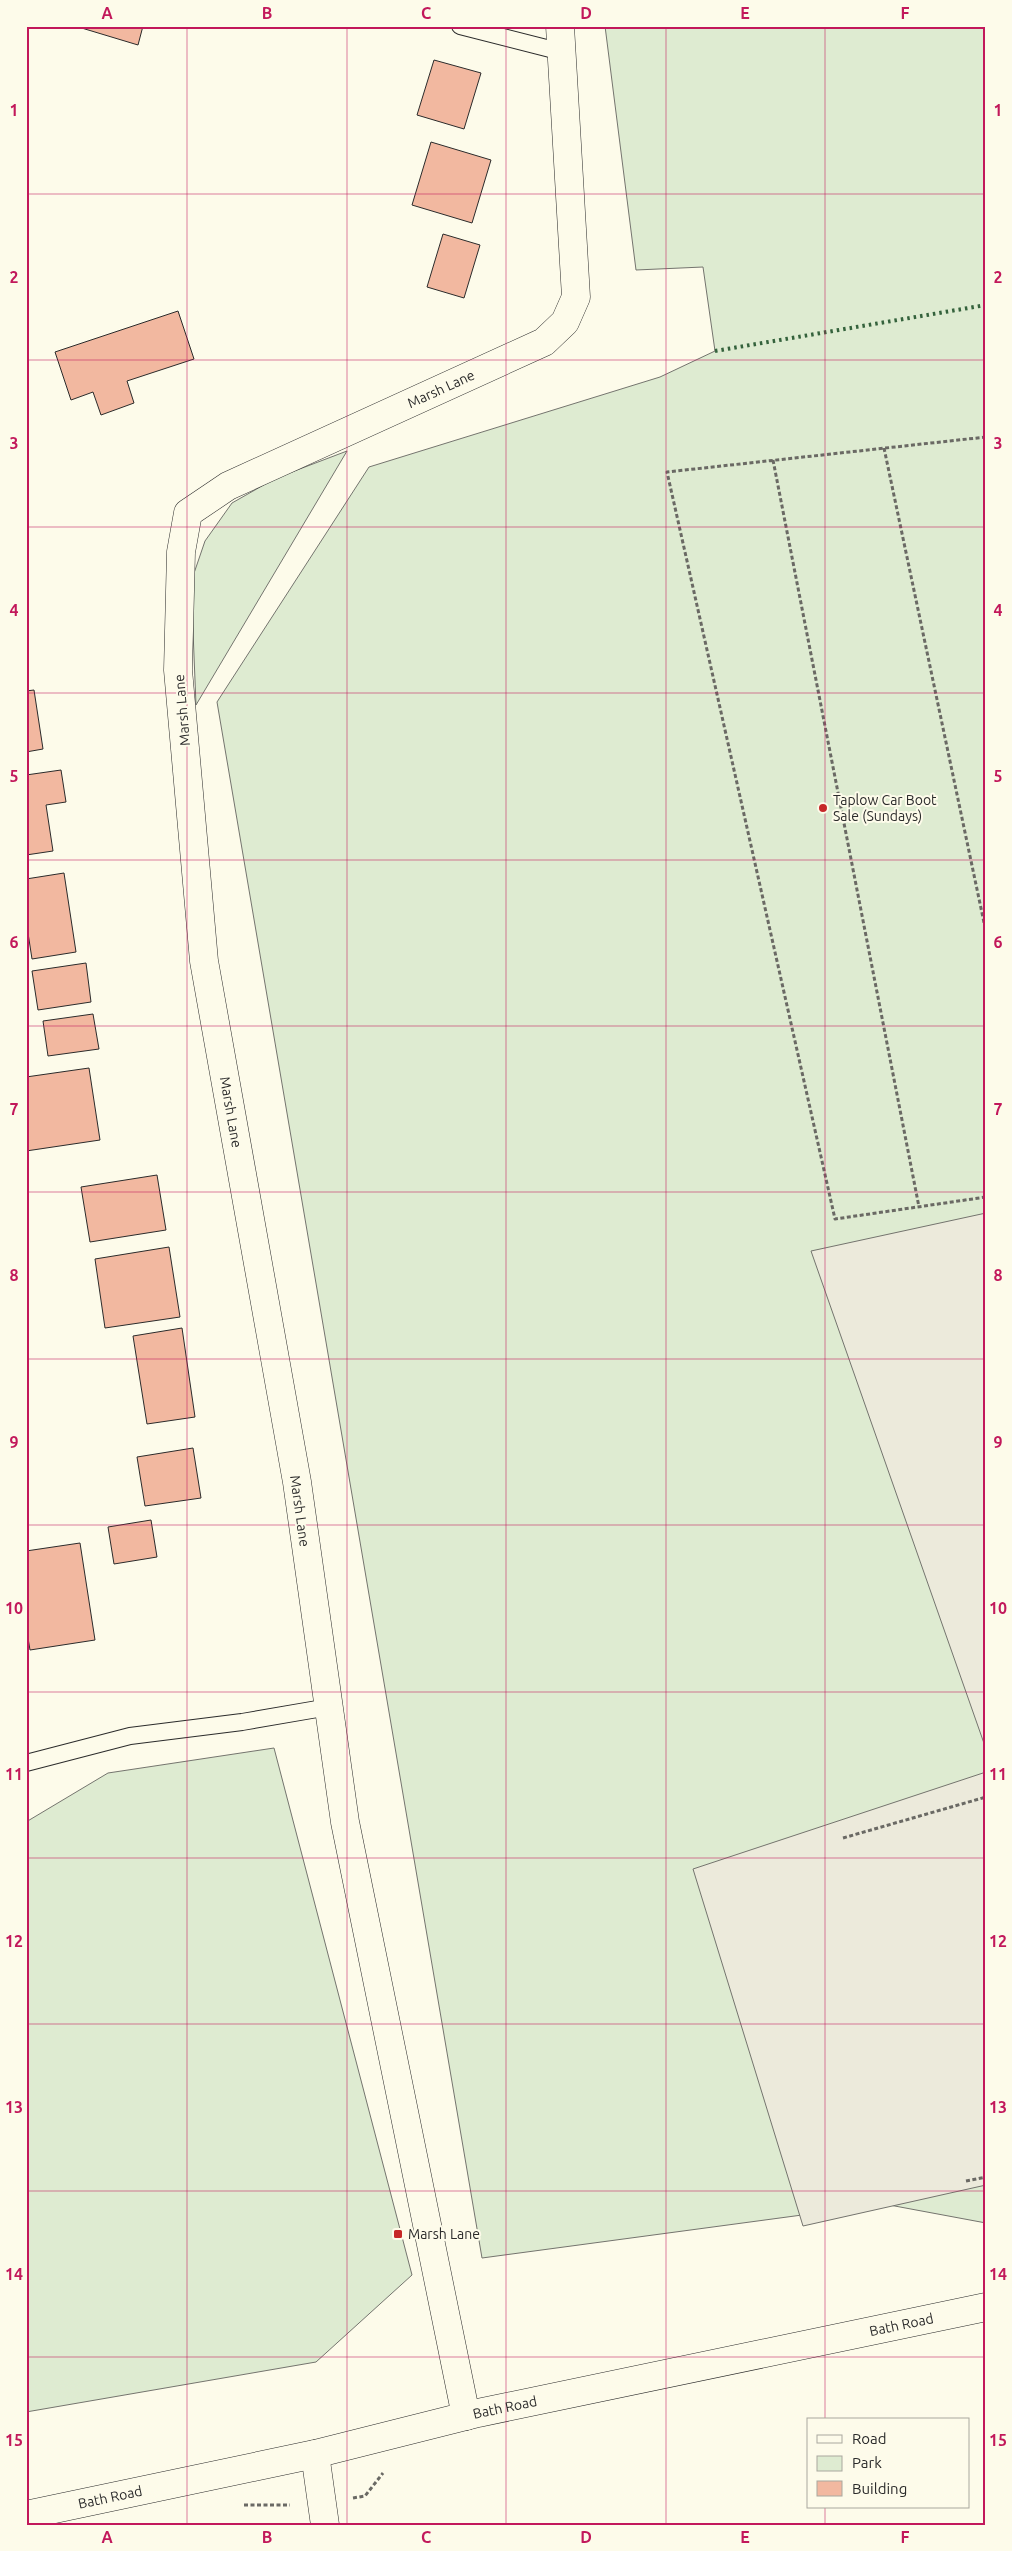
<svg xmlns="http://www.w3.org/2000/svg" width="1012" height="2551" font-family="Ubuntu,sans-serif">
<rect width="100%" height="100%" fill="#fdfbea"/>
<path fill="#deebd1" stroke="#74746e" d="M 605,26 L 986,26 L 986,2223 L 884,2204 L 482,2258 L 217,702 L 369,467 L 660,377 L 715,351 L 703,267 L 636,270 Z
M 347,451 L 196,705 L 191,582 L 205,541 L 232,503 L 276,478 Z
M 274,1748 L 412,2275 L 316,2362 L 26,2412 L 26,1822 L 108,1773 Z"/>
<path fill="#eceadb" stroke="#74746e" d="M 986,1213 L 986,1749 L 811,1251 Z
M 986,1772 L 986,2185 L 803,2226 L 693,1869 Z"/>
<path fill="#f2b8a0" stroke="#2b2b2b" d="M 75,26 L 143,26 L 138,45 Z
M 434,60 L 481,73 L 464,129 L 417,115 Z
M 431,142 L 491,160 L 472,223 L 412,205 Z
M 443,234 L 480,245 L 464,298 L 427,287 Z
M 178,311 L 194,359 L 127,381 L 134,403 L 101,415 L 93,392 L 71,400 L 55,352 Z
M 34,690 L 43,749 L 26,752 L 26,691 Z
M 61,770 L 66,802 L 46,805 L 53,851 L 26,855 L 26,775 Z
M 64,873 L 76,952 L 32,959 L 26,920 L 26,879 Z
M 86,963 L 91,1002 L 38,1010 L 32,971 Z
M 93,1014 L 99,1049 L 48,1056 L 43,1021 Z
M 89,1068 L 100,1140 L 26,1151 L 26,1077 Z
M 157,1175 L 166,1230 L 90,1242 L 81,1187 Z
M 169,1247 L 180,1317 L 105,1328 L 95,1259 Z
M 182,1328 L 195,1417 L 147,1424 L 133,1336 Z
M 193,1448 L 201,1498 L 145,1506 L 137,1457 Z
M 151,1520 L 157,1557 L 114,1564 L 108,1527 Z
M 80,1543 L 95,1640 L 30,1650 L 26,1626 L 26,1551 Z"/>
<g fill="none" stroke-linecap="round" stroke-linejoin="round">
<g stroke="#2b2b2b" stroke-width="18">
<path id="lane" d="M 460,26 L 562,52
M 26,1763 L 130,1736 L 242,1722 L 329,1707"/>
</g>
<g stroke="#2b2b2b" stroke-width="29">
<g id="street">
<path id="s1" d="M 466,2416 L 345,1822 L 297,1482 L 204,961 L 178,670 L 181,552 L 188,513 L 228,486 L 544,342 L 565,322 L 576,297 L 560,26"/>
<path d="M 315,2454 L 325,2525"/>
</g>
</g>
<g stroke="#2b2b2b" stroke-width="29">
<g id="primary">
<path id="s2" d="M 26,2515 L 315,2454 L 478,2413 L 986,2307"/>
</g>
</g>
<path stroke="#6a6964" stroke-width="3" stroke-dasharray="4 2.5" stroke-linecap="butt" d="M 986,437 L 667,472 L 835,1219 L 986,1197
M 884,448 L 986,932
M 773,460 L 919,1207
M 843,1838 L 986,1797
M 966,2181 L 986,2177
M 353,2498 L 365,2496 L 383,2473
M 244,2505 L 290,2505"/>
<use href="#lane" stroke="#fdfbea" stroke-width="16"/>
<use href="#street" stroke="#fdfbea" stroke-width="28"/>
<use href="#primary" stroke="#fdfbea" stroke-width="28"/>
<path stroke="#34623c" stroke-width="4" stroke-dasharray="2.5 4" stroke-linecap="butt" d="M 715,351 L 986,305"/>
</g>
<path fill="none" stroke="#c2185b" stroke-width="1" stroke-opacity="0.55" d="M 187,26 L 187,2525M 347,26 L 347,2525M 506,26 L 506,2525M 666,26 L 666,2525M 825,26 L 825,2420M 26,194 L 986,194M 26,360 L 986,360M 26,527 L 986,527M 26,693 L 986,693M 26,860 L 986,860M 26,1026 L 986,1026M 26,1192 L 986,1192M 26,1359 L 986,1359M 26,1525 L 986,1525M 26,1692 L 986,1692M 26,1858 L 986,1858M 26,2024 L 986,2024M 26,2191 L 986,2191M 26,2357 L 986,2357M 825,2507 L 825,2525"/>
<g fill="#c62828" stroke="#fdfbea" stroke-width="2">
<circle cx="823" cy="808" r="5"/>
<rect x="393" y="2229" width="10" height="10" rx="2.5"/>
</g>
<g text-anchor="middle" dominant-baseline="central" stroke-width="4" stroke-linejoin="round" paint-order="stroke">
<g font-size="14" fill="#2b2b2b" stroke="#fdfbea">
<text stroke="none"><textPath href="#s1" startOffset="2211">Marsh Lane</textPath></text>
<text transform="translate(182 710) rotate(-95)">Marsh Lane</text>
<text transform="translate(231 1112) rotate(80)">Marsh Lane</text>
<text transform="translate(300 1511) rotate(82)">Marsh Lane</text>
<text stroke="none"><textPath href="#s2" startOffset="896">Bath Road</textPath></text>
<text stroke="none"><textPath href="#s2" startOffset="491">Bath Road</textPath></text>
<text stroke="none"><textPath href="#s2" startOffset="86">Bath Road</textPath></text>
</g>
<g font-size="14" fill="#2b2b2b" stroke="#fdfbea" text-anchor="start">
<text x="833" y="800">Taplow Car Boot<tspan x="833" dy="16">Sale (Sundays)</tspan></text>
<text x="408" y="2234">Marsh Lane</text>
</g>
</g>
<rect width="1012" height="2551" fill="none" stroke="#fdfbea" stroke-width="55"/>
<rect x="807" y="2418" width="162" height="90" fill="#fdfbea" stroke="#a9a89e"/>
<rect x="817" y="2435" width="25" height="8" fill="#fdfbea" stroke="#a9a89e"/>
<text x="852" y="2444" font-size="15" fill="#2b2b2b">Road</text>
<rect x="817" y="2456" width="25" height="15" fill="#deebd1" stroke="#a9a89e"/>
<text x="852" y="2468" font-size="15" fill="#2b2b2b">Park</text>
<rect x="817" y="2481" width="25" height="15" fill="#f2b8a0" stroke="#a9a89e"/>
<text x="852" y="2494" font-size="15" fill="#2b2b2b">Building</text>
<rect x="28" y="28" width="956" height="2496" fill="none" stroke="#c2185b" stroke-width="2"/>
<g font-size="16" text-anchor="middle" font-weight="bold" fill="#c2185b">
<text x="107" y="19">A</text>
<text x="267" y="19">B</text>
<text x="426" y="19">C</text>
<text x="586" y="19">D</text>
<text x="745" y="19">E</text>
<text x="905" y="19">F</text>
<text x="14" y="116">1</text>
<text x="998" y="116">1</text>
<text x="14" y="283">2</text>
<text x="998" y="283">2</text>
<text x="14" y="449">3</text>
<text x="998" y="449">3</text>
<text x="14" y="616">4</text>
<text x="998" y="616">4</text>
<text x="14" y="782">5</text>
<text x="998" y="782">5</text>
<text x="14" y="948">6</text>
<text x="998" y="948">6</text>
<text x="14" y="1115">7</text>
<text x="998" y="1115">7</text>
<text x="14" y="1281">8</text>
<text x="998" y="1281">8</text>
<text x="14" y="1448">9</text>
<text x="998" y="1448">9</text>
<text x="14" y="1614">10</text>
<text x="998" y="1614">10</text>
<text x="14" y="1780">11</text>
<text x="998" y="1780">11</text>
<text x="14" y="1947">12</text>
<text x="998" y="1947">12</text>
<text x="14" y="2113">13</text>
<text x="998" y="2113">13</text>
<text x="14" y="2280">14</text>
<text x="998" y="2280">14</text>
<text x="14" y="2446">15</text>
<text x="998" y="2446">15</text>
<text x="107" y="2543">A</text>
<text x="267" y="2543">B</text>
<text x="426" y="2543">C</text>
<text x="586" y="2543">D</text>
<text x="745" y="2543">E</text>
<text x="905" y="2543">F</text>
</g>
</svg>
